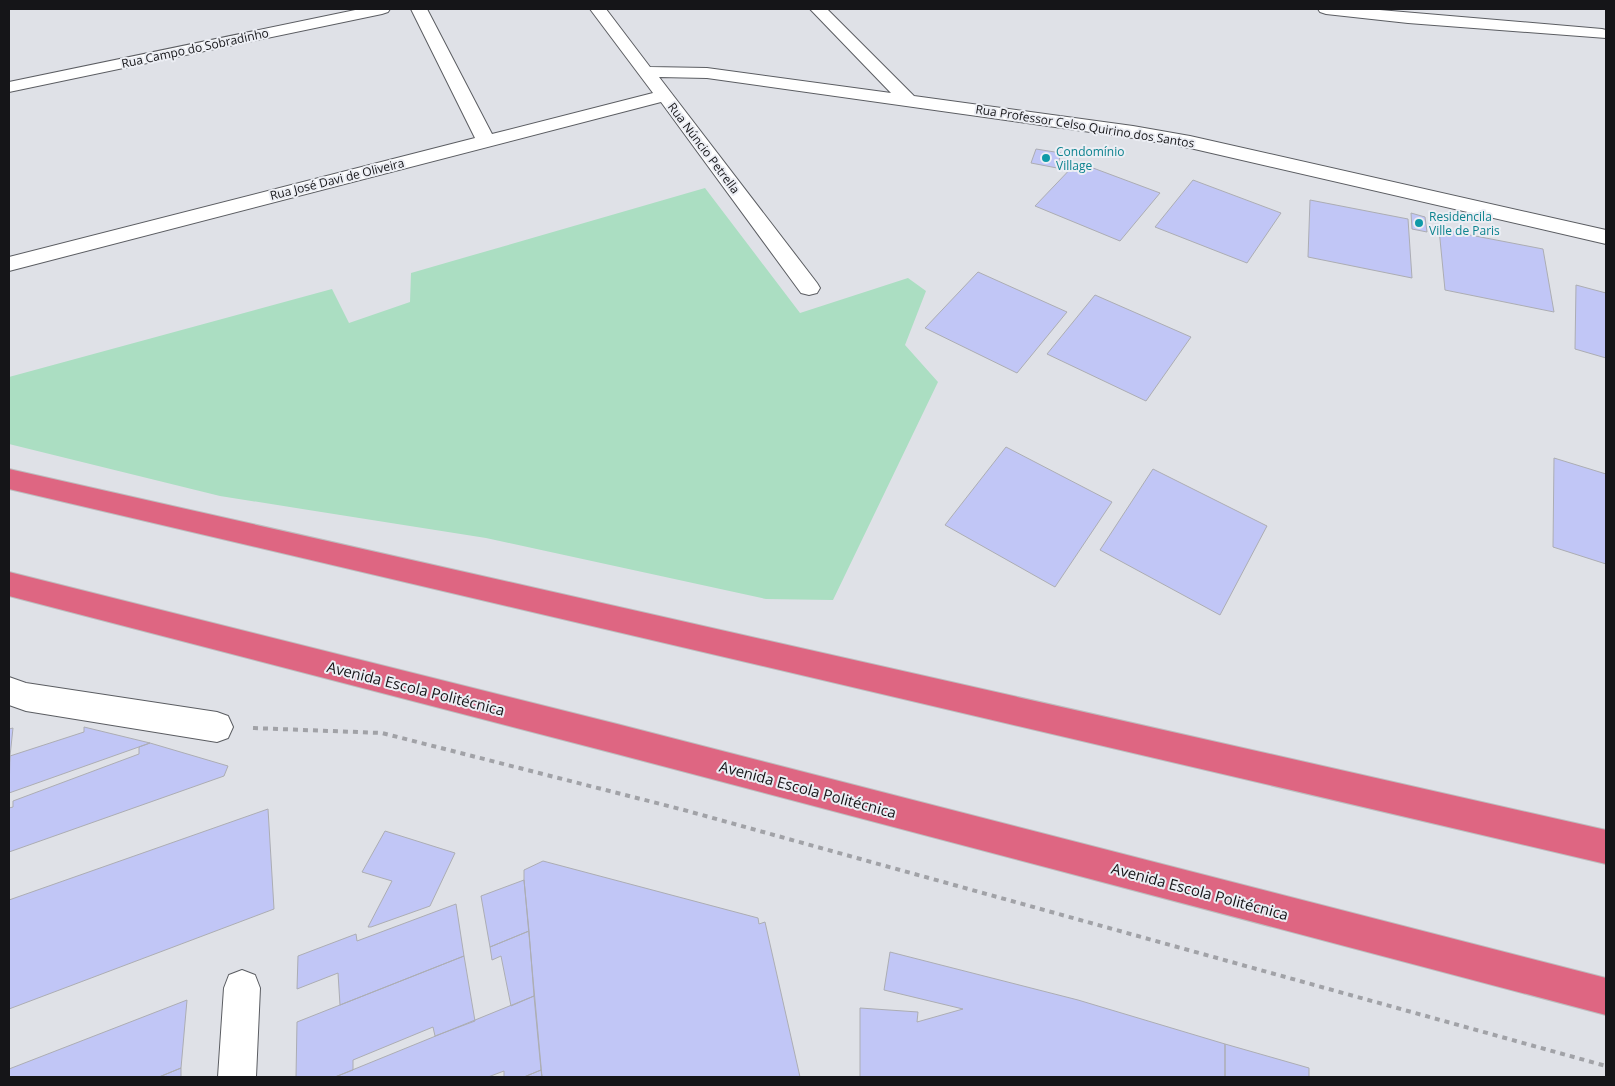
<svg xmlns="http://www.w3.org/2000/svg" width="1615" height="1086" font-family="'Open Sans',sans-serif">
<rect width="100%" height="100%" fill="#dfe1e7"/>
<path fill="#abdec2" d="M 705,188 L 800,313 L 908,278 L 926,291 L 905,345 L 938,382 L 833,600 L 766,599 L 486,538 L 220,496 L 9,444 L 9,377 L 332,289 L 349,323 L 410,302 L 411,273 Z"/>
<path fill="#c1c6f6" stroke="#acadb3" d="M 1036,149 L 1061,153 L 1057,168 L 1031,163 Z
M 1077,162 L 1160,193 L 1120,241 L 1035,206 Z
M 1193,180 L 1281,213 L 1247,263 L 1155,227 Z
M 1310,200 L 1408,219 L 1412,278 L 1308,257 Z
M 1411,213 L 1425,217 L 1427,232 L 1412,229 Z
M 1439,229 L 1543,249 L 1554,312 L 1445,290 Z
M 978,272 L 1067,312 L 1017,373 L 925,328 Z
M 1576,285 L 1606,293 L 1606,358 L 1575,349 Z
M 1095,295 L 1191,337 L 1146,401 L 1047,354 Z
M 1006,447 L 1112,502 L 1055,587 L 945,525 Z
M 1554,458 L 1606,474 L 1606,564 L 1553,547 Z
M 1153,469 L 1267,526 L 1220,615 L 1100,550 Z
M 84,727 L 150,743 L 9,793 L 10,756 L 84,732 Z
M 13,728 L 10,756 L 9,769 L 9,729 Z
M 150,743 L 228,766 L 224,776 L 9,852 L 9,808 L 13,807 L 13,801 L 139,754 L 139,747 Z
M 268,809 L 274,909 L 9,1009 L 9,900 Z
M 385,831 L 455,853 L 430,906 L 371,927 L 368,927 L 392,881 L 362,872 Z
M 543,861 L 758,918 L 759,924 L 765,922 L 800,1077 L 542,1077 L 524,880 L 524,870 Z
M 524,880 L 529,931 L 490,947 L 481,896 Z
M 456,904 L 464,956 L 340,1005 L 338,973 L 297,989 L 298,956 L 356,934 L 357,941 Z
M 529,931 L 534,996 L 511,1006 L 501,956 L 492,960 L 490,947 Z
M 890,952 L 1078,1000 L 1225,1044 L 1225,1077 L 860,1077 L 860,1008 L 918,1012 L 917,1022 L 963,1009 L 884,990 Z
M 464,956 L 475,1021 L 435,1036 L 433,1027 L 353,1060 L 353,1070 L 335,1077 L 296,1077 L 297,1022 Z
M 534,996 L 541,1070 L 524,1077 L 504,1077 L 504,1071 L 488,1077 L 335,1077 Z
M 187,1000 L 181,1068 L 159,1077 L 9,1077 L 9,1069 Z
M 1225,1044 L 1309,1068 L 1309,1077 L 1225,1077 Z
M 181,1068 L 181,1077 L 159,1077 Z
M 541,1070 L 542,1077 L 524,1077 Z"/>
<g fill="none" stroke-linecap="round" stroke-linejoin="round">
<g stroke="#5b5d62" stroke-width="2">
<path id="street" d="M 360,9 L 390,9 L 388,12 L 382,14 L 9,92 L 9,82 Z
M 411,9 L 427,9 L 492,134 L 653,93 L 590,9 L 606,9 L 650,67 L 707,68 L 891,93 L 810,9 L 827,9 L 914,96 L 1133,126 L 1190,136 L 1606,230 L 1606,244 L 1190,148 L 1133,138 L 707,78 L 659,77 L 817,283 L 820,288 L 817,293 L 809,295 L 801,293 L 661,102 L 9,271 L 9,257 L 475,138 Z
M 1318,9 L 1368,9 L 1602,29 L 1606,30 L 1606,38 L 1408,23 L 1326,14 L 1320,12 Z
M 9,677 L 26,683 L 217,712 L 228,716 L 233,727 L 228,738 L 217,742 L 26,711 L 9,705 Z
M 242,970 L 255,975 L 260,988 L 256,1077 L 218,1077 L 224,988 L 229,975 Z"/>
</g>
<g stroke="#bdbdbe" stroke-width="2">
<path id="highway" d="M 9,469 L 1606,830 L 1606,864 L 9,489 Z
M 9,572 L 617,724 L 1606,978 L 1606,1015 L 617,754 L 9,596 Z"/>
</g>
<path stroke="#a1a2a7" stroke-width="4" stroke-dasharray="5 5" stroke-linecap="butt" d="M 253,728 L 382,733 L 684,810 L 1606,1066"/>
<use href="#street" fill="#fff" fill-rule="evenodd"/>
<use href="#highway" fill="#de6682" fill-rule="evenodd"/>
</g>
<g fill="#0f9aa8" stroke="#eceef4" stroke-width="2">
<circle cx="1046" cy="158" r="5"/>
<circle cx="1419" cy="223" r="5"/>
</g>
<g text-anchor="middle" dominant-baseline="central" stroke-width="4" stroke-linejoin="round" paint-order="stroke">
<g font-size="12" fill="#151518" stroke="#eceef4">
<text transform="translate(195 48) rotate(-12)">Rua Campo do Sobradinho</text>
<text transform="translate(1085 126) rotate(9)">Rua Professor Celso Quirino dos Santos</text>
<text transform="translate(704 148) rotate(53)">Rua Núncio Petrella</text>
<text transform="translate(337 179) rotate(-14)">Rua José Davi de Oliveira</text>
</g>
<g font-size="12" fill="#0d838f" stroke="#eceef4" text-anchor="start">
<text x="1056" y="151">Condomínio<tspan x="1056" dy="14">Village</tspan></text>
<text x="1429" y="216">Residencila<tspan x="1429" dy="14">Ville de Paris</tspan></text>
</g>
<g font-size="15" fill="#151518" stroke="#eceef4">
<text transform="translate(416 688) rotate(14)">Avenida Escola Politécnica</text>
<text transform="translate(808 789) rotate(15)">Avenida Escola Politécnica</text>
<text transform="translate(1200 891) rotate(15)">Avenida Escola Politécnica</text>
</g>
</g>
<rect width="1615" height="1086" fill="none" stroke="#151518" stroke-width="20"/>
</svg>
